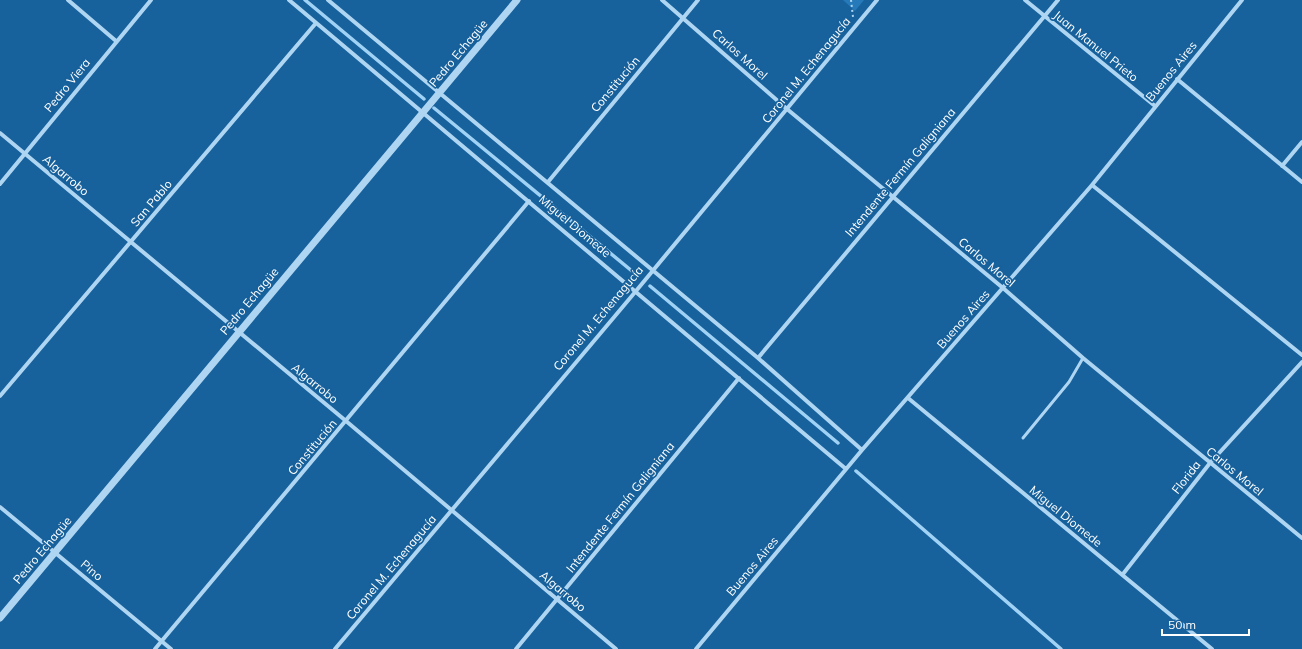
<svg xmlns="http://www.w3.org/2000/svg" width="1302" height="649" font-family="Mulish,sans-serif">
<rect width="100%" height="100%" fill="#17619c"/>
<path fill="#267ab9" d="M 843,0 L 864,0 L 855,11 Z"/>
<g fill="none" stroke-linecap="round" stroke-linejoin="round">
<path stroke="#a0d2f5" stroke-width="3.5" d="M 305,0 L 424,99
M 434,108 L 638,276
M 650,286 L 838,443
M 856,471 L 1061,649"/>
<path stroke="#aed5f2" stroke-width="2" stroke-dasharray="2 3" stroke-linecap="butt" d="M 851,0 L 853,17"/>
<path stroke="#aed5f2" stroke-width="3" d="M 1023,438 L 1069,382 L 1083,358"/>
<path stroke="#aed5f2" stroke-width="4" d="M 68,0 L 116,41
M 289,0 L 846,469
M 328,0 L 758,358 L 862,450
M 662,0 L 787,109 L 1003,288 L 1083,358 L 1302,538
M 1025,0 L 1155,106
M 1177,79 L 1302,182
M 0,133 L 346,421 L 616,649
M 1282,166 L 1302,142
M 548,182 L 698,0
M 0,184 L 151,0
M 1092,185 L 1302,355
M 758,358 L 1058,0
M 0,396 L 316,23
M 908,398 L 1212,649
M 0,507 L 171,649
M 1123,574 L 1210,463 L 1302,362
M 155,649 L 529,201
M 335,649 L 636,291 L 877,0
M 516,649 L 739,378
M 696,649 L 862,450 L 1092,185 L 1242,0"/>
<path stroke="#aed5f2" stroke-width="7" d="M 0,618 L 517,0"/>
</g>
<g text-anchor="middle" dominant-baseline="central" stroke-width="3.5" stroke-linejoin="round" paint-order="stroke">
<g font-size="12" fill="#fff" stroke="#17619c">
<text transform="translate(1096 46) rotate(39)">Juan Manuel Prieto</text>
<text transform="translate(458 53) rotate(-50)">Pedro Echagüe</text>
<text transform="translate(740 54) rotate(42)">Carlos Morel</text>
<text transform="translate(806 70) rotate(-51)">Coronel M. Echenagucía</text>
<text transform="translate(1171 71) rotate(-51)">Buenos Aires</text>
<text transform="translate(615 84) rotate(-50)">Constitución</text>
<text transform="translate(67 85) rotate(-51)">Pedro Viera</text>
<text transform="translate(900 172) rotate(-50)">Intendente Fermín Galigniana</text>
<text transform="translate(66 175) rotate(40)">Algarrobo</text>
<text transform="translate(151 203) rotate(-50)">San Pablo</text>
<text transform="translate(575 226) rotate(40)">Miguel Diomede</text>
<text transform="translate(987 262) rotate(40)">Carlos Morel</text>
<text transform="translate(249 301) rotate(-50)">Pedro Echagüe</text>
<text transform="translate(598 318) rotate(-50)">Coronel M. Echenagucía</text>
<text transform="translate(963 319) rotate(-49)">Buenos Aires</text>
<text transform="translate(315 383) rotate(39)">Algarrobo</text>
<text transform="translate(312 447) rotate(-50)">Constitución</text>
<text transform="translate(1235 471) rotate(39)">Carlos Morel</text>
<text transform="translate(1186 477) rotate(-52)">Florida</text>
<text transform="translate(620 507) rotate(-51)">Intendente Fermín Galigniana</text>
<text transform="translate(1066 516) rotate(39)">Miguel Diomede</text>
<text transform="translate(42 550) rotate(-50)">Pedro Echagüe</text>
<text transform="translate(752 566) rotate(-50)">Buenos Aires</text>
<text transform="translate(391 567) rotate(-50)">Coronel M. Echenagucía</text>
<text transform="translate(92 570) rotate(40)">Pino</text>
<text transform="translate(563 591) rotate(40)">Algarrobo</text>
</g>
</g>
<path d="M1162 629v6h87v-6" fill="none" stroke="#ffffff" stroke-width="2"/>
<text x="1168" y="629" font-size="12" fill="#ffffff" stroke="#17619c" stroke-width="3" paint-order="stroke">50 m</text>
</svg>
